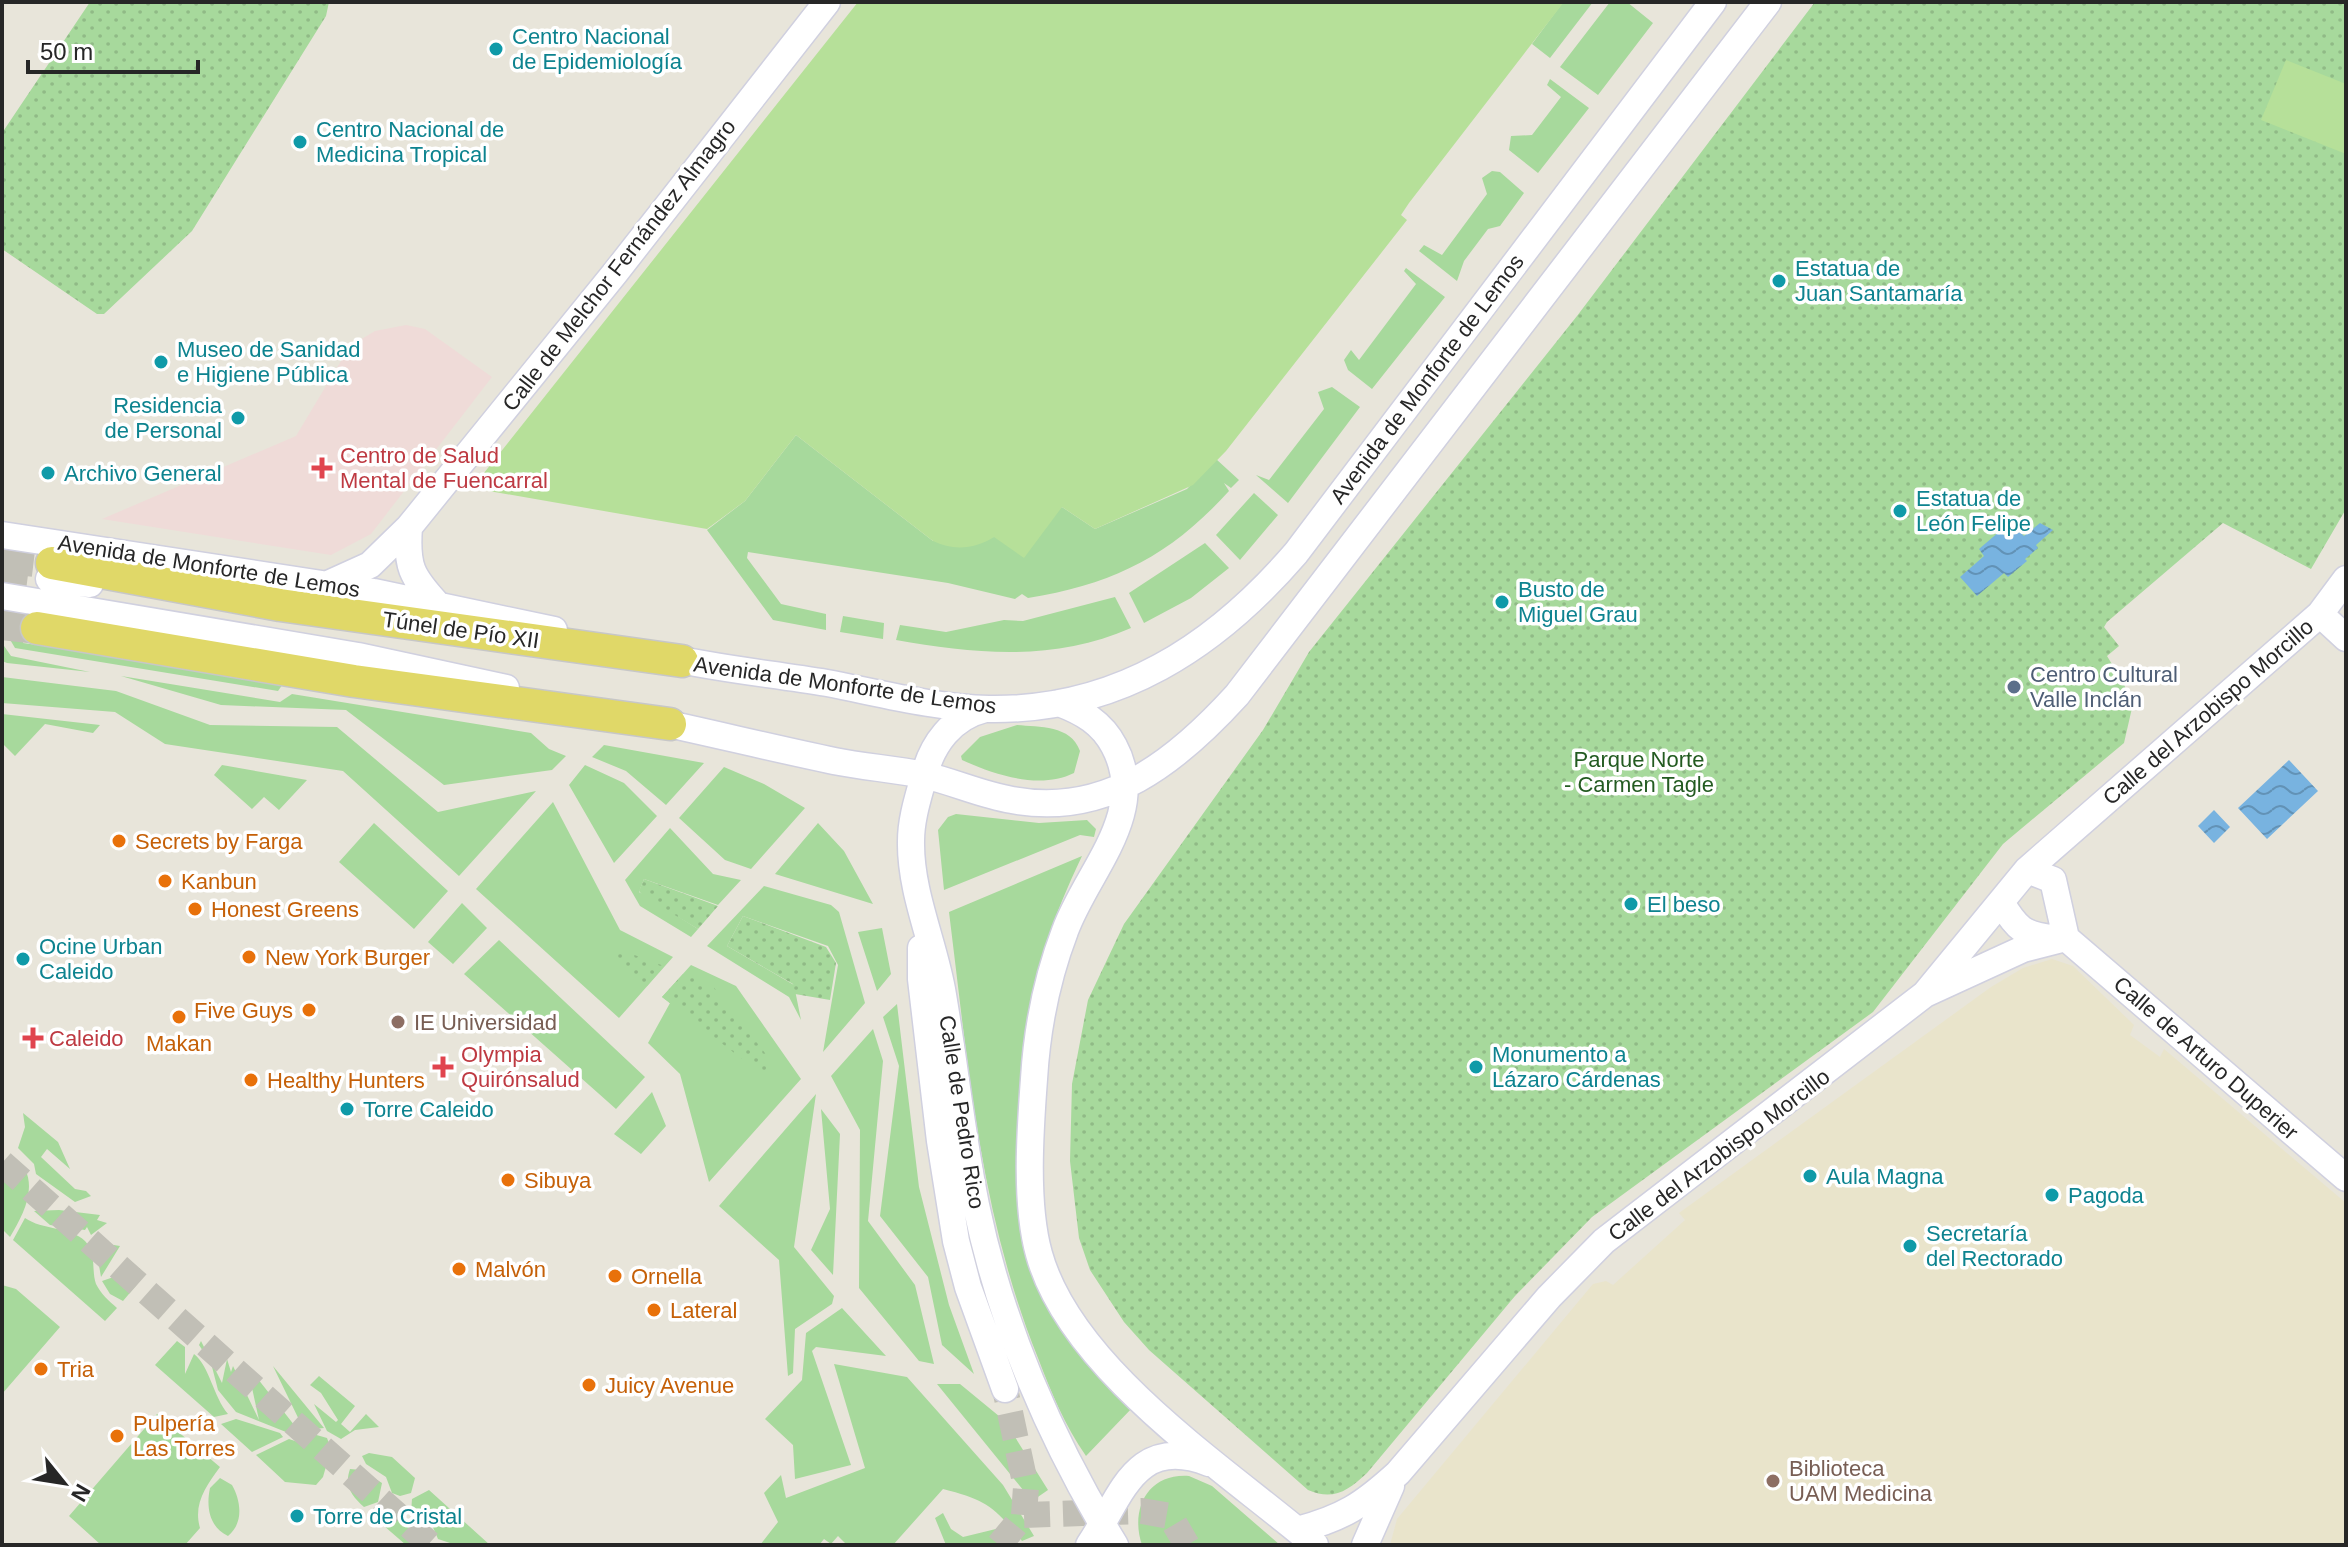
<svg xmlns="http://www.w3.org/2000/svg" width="2348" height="1547" font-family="Arial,sans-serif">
<defs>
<pattern id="park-dots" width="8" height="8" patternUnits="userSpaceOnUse" patternTransform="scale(2)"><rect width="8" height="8" fill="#a7d99c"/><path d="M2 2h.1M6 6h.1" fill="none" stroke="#90ba86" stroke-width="1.8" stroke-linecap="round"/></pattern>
<pattern id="water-waves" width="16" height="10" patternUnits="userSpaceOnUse" patternTransform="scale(2)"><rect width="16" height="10" fill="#78b3e0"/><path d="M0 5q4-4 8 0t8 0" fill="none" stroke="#6292b6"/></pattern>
</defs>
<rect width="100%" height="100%" fill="#e8e5da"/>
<path fill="#e9e4cb" d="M 2052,959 L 2073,966 L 2134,1025 L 2130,1035 L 2160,1057 L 2164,1049 L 2346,1203 L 2346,1545 L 1390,1545 L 1397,1519 L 1593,1284 L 1606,1281 L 1613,1285 L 1685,1220 L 1679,1213 L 1991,987 L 2023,968 Z"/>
<path fill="#efdbd8" d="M 406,325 L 425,329 L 492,377 L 371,534 L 331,555 L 102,519 L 296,436 L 350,346 L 375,331 Z"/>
<path fill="#a7d99c" d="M 1563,2 L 1593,2 L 1550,58 L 1532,44 Z
M 1610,2 L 1627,2 L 1653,23 L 1598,95 L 1560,67 Z
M 1550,79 L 1589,108 L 1538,173 L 1509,150 L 1511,136 L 1532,135 L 1561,97 L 1547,85 Z
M 1492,171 L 1500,172 L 1524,193 L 1500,226 L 1488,229 L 1464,261 L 1457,281 L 1419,251 L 1424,245 L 1442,255 L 1487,194 L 1482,178 Z
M 1406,268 L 1445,297 L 1372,389 L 1348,370 L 1344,360 L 1351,350 L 1359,360 L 1416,284 L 1404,271 Z
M 1332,387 L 1360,407 L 1288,503 L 1256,475 L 1269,480 L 1324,409 L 1318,392 Z
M 796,435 L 933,541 L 994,537 L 1062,507 L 1095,529 L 1187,489 L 1216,459 L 1239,480 L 1231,488 L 1224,483 L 1229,491 C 1170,556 1114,584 1028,598 L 1022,594 L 1015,599 L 948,583 L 748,552 L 747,558 L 781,604 L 826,614 L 826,630 L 773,620 L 707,530 L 745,501 Z
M 1254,493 L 1278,515 L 1240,560 L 1216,535 Z
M 1205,543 L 1229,568 L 1191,598 L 1144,623 L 1129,593 Z
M 1115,597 L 1131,628 C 1054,662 976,654 896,640 L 900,625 L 946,632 L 1004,620 L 1023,621 Z
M 2,606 L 28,610 L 23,643 L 285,681 L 278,691 L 15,648 L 2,626 Z
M 843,616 L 884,623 L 883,639 L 840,632 Z
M 2,643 L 11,656 L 90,672 L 7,663 L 2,661 Z
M 121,676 L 280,702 L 292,694 L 531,733 L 549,749 L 566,756 L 552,770 L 444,785 L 346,710 L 221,705 Z
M 2,677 L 116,691 L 210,725 L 337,727 L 438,812 L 536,791 L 459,876 L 343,771 L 165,744 L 115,712 L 2,703 Z
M 2,714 L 100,725 L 93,733 L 45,724 L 15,756 L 2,743 Z
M 1017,725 C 1039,727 1071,725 1080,751 L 1074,773 C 1040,790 995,775 962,760 L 961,756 L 980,737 Z
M 604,745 L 704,763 L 666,805 L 626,771 L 592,757 Z
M 222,765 L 307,780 L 279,810 L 264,797 L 252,809 L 214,775 Z
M 585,765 L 624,783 L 657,816 L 614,863 L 569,785 Z
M 724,767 L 764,784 L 805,808 L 751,869 L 725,860 L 679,818 Z
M 553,802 L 620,930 L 673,957 L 619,1018 L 476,889 Z
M 956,814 L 1039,823 L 1087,820 L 1096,829 L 1094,837 L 1080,835 L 944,890 L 938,830 L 948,817 Z
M 374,823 L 448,891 L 414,929 L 339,862 Z
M 818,823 L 844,851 L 873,904 L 775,874 Z
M 670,828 L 713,874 L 741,880 L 718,905 L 644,879 L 639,892 L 698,929 L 691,937 L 640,906 L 625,880 Z
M 1082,856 C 1029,967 1020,1036 1019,1157 C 1019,1197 1018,1240 1033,1278 C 1054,1331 1093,1368 1133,1407 L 1086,1456 C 1065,1426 1051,1392 1038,1358 C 980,1215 968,1064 949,912 Z
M 764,886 L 831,905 L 839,912 L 865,1003 L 823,1052 L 838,965 L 828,946 L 743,916 L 727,946 L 794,985 L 801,1020 L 789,997 L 707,946 Z
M 462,903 L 487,928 L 453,964 L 428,942 Z
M 882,928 L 891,974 L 877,991 L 858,932 Z
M 499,940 L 645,1077 L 616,1109 L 464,974 Z
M 691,965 L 736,986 L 801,1079 L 709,1182 L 680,1074 L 648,1043 L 670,1003 L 662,997 Z
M 897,1004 L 919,1187 L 949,1305 L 974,1374 L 942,1345 L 928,1277 L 880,1216 L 899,1066 L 883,1017 Z
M 873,1029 L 883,1061 L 868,1221 L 915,1285 L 934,1364 L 919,1361 L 859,1288 L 860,1130 L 831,1076 Z
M 652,1092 L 666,1126 L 641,1154 L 614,1134 Z
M 816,1094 L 794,1247 L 834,1296 L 832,1304 L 795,1329 L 793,1373 L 788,1376 L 779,1260 L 719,1206 Z
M 821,1109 L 840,1134 L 833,1275 L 811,1250 L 830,1209 Z
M 23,1113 L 58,1142 L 70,1169 L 47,1149 L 41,1157 L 75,1189 L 86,1191 L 91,1196 L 75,1202 L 36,1174 L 34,1164 L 18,1148 L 25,1127 Z
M 10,1161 L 25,1169 C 36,1191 22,1217 10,1237 L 2,1229 L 2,1164 Z
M 59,1210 L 100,1215 L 97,1220 L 107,1223 L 91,1235 L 87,1227 L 85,1230 L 50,1225 L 34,1211 Z
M 25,1218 C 42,1230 71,1227 85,1241 C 97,1253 91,1270 96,1284 C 101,1294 109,1301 117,1308 L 105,1321 L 13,1240 Z
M 95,1242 L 120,1246 L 101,1277 Z
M 140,1268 L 139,1282 L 123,1301 L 110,1294 L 102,1281 Z
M 2,1285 L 16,1289 L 60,1327 L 2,1394 Z
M 842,1308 L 886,1356 L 816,1347 L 812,1351 L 851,1465 L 795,1479 L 793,1445 L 765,1419 L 802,1380 L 806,1333 Z
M 177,1341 L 185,1347 L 185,1374 L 194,1354 C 210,1367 213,1396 228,1414 L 214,1417 L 155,1365 Z
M 201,1341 L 222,1383 L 227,1359 L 231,1372 L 233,1366 L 259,1420 L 247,1365 L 302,1435 L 291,1434 L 236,1412 L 218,1390 L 211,1363 L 199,1345 Z
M 834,1364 L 907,1377 L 1003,1485 L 1034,1536 L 1022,1541 C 994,1506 986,1500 943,1489 L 893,1545 L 847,1545 L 838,1536 L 831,1544 L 824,1539 L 819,1545 L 760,1545 L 778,1522 L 764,1493 L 781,1475 L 786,1498 L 865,1468 Z
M 273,1366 L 324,1428 L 304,1430 Z
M 319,1376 L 355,1406 L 341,1424 L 350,1432 L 366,1414 L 379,1427 L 355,1430 L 341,1439 L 327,1431 L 314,1404 L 336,1422 L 338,1420 L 321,1393 L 310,1385 Z
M 937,1384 L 960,1384 L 1005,1421 L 1048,1490 L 1032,1501 Z
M 157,1414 L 220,1467 C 206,1486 193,1504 200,1528 L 185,1545 L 101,1545 L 69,1516 Z
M 236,1419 L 280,1433 L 283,1437 L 252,1452 L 221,1424 Z
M 313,1434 L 327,1438 L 331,1449 L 323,1477 L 316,1485 L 285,1482 L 256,1455 L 289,1439 L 298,1442 Z
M 369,1453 L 392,1457 L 415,1478 L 411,1493 L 400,1496 L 392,1493 L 386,1477 L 366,1464 L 362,1456 Z
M 350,1469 L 361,1470 L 382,1483 L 378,1502 L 364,1507 C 352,1496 344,1486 350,1469 Z
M 1189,1476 L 1212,1486 L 1280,1545 L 1142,1545 C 1130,1510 1147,1473 1189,1476 Z
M 220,1478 L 232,1485 C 241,1501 244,1523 228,1536 C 209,1527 206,1507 210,1488 Z
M 429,1490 L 490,1545 L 456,1545 L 438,1539 L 432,1525 L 411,1513 L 412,1499 Z
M 386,1502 L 402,1505 L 407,1520 L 426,1527 L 430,1545 L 406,1545 L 376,1519 Z
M 943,1513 L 951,1529 L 963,1537 L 1000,1528 L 1015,1545 L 946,1545 L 935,1518 Z"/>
<path fill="url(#park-dots)" d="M 90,2 L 329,2 L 326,16 L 192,231 L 104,314 L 97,314 L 2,249 L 2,133 Z
M 1815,2 L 2346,2 L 2346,509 L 2311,569 L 2223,523 L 2107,622 L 2104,627 L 2119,646 L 2107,656 L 2124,684 L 2132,708 L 2124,743 L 2003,844 L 1873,1012 L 1592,1217 L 1515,1296 L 1367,1473 C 1348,1491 1333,1501 1308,1490 L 1149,1350 L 1124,1322 L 1090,1270 L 1079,1238 L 1070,1161 L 1072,1084 L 1088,1000 L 1124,924 L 1263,730 L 1309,652 L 1577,316 Z
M 644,879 L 718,906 L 698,929 L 643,896 L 639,891 Z
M 743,916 L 826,947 L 836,963 L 830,1000 L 795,994 L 793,984 L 727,946 Z
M 621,950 L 664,966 L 647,986 L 619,963 L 616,953 Z
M 683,974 L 712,985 L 768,1057 L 769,1080 L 662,997 Z"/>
<path fill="#b6e099" d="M 858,2 L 1564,2 L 1409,203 L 1401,215 L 1407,220 L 1226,451 L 1193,485 L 1095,529 L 1062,507 L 1024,558 L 994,537 C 975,549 953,551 933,541 L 796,435 L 745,501 L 707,529 L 472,488 Z
M 2286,60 L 2346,84 L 2346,154 L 2261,120 Z"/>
<path fill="url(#water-waves)" d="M 2040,523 L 2053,530 L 2036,545 L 2038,548 L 2025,559 L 2027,561 L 2008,577 L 2004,573 L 1977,596 L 1960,577 L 1984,556 L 1979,549 L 2000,531 L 2007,538 L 2017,529 L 2024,536 Z
M 2289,760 L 2318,791 L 2267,839 L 2238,808 Z
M 2214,810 L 2230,827 L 2214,843 L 2198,826 Z"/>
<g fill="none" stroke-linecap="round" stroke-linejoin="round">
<path stroke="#c1bfb6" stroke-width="26" stroke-dasharray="26 13" stroke-linecap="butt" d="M 2,573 L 49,579
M 2,1163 L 431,1545
M 1024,1515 L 1142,1511 L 1170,1516 L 1187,1545
M 999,1545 L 1024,1515 L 1026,1487 L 1005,1389"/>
<path stroke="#c1bfb6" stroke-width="32" stroke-dasharray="32 16" stroke-linecap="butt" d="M 2,557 L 52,563
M 2,624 L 37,628"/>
<g stroke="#d0d0df" stroke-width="29">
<path id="minor" d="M 409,527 L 615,273 L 827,2
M 2,535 L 374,592 L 554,630
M 49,579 L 90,584
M 328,584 L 370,565 L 409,527 C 406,566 411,576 438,605
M 2,596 L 358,656 L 506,688
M 2320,614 L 2346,638
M 666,657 C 719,669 774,674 827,683 C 879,693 936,708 989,709 C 1117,711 1215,647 1296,553 L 1713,2
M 1059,703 C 1083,712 1102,723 1114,746 C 1150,813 1086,872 1065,931 C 1047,978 1037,1029 1034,1079 C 1030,1132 1025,1204 1039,1254 C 1071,1370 1226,1469 1315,1545
M 985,709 C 952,717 932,744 924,776 C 918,798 911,819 911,841 C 910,893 935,945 943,995 C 955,1065 962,1136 976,1205 C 1000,1323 1052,1443 1115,1545
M 650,720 C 711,733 772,748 834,761 C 864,767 894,769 924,775 C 954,782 982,795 1012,800 C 1107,818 1177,761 1237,695 L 1768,2
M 2027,870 L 2053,880 L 2066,938
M 2001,902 C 2016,928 2024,936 2055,938
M 2066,938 L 2346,1178
M 921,948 L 921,979 L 940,1141 L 956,1241 L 968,1287 L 1005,1389
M 1925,994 L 2023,949 L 2066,938
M 1297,1530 C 1343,1518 1363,1505 1398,1473 L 1549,1297 L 1604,1241 L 1925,994 L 2027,870 L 2320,614 L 2346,579
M 1089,1545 C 1122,1497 1134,1434 1209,1463
M 1365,1545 L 1391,1486"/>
</g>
<g stroke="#c7c7c7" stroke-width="35">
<path id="major" d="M 52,563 L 280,605 L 682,661
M 37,628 L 354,681 L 670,724"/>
</g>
<use href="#minor" stroke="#fff" stroke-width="26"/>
<use href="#major" stroke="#e0d868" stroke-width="32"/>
</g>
<g fill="#0f9aa8" stroke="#fff" stroke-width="3">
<circle cx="496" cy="49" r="8"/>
<circle cx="300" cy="142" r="8"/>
<circle cx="1779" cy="281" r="8"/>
<circle cx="161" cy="362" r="8"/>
<circle cx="238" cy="418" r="8"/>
<circle cx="48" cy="473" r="8"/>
<circle cx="1900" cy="511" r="8"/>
<circle cx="1502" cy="602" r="8"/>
<circle cx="1631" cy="904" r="8"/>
<circle cx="23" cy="959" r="8"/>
<circle cx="1476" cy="1067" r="8"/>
<circle cx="347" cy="1109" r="8"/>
<circle cx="1810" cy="1176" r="8"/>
<circle cx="2052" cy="1195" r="8"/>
<circle cx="1910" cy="1246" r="8"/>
<circle cx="297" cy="1516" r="8"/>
</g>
<g fill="#e0444e" stroke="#fff" stroke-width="3">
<path d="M318 456h8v8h8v8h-8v8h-8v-8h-8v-8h8z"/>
<path d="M29 1026h8v8h8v8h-8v8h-8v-8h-8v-8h8z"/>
<path d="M439 1055h8v8h8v8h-8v8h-8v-8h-8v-8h8z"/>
</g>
<circle fill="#5c6f8a" stroke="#fff" stroke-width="3" cx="2014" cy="687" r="8"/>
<g fill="#e8710a" stroke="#fff" stroke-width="3">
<circle cx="119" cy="841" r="8"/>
<circle cx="165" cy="881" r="8"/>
<circle cx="195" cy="909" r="8"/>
<circle cx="249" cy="957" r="8"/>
<circle cx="309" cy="1010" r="8"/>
<circle cx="179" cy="1017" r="8"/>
<circle cx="251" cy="1080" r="8"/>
<circle cx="508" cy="1180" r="8"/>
<circle cx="459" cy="1269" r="8"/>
<circle cx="615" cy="1276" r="8"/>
<circle cx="654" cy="1310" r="8"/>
<circle cx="41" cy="1369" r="8"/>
<circle cx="589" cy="1385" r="8"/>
<circle cx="117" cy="1436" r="8"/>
</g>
<g fill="#8d6e63" stroke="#fff" stroke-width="3">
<circle cx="398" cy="1022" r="8"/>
<circle cx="1773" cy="1481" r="8"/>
</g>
<g text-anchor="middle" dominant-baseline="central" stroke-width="7" stroke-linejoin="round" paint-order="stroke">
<g font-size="22" fill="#0d838f" stroke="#fff" text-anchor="start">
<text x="512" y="36">Centro Nacional<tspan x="512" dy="25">de Epidemiología</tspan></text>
<text x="316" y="129">Centro Nacional de<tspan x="316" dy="25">Medicina Tropical</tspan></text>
<text x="1795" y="268">Estatua de<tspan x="1795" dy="25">Juan Santamaría</tspan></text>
<text x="177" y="349">Museo de Sanidad<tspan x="177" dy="25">e Higiene Pública</tspan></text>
<text x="222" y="405" text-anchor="end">Residencia<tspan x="222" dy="25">de Personal</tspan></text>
<text x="64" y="473">Archivo General</text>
<text x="1916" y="498">Estatua de<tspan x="1916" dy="25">León Felipe</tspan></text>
<text x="1518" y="589">Busto de<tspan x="1518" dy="25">Miguel Grau</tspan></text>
<text x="1647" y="904">El beso</text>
<text x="39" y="946">Ocine Urban<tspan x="39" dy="25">Caleido</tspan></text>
<text x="1492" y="1054">Monumento a<tspan x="1492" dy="25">Lázaro Cárdenas</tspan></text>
<text x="363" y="1109">Torre Caleido</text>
<text x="1826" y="1176">Aula Magna</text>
<text x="2068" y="1195">Pagoda</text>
<text x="1926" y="1233">Secretaría<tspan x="1926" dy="25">del Rectorado</tspan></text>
<text x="313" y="1516">Torre de Cristal</text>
</g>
<g font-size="22" fill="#272727" stroke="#fff">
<text transform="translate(619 265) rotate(-52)">Calle de Melchor Fernández Almagro</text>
<text transform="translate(1427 379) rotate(-53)">Avenida de Monforte de Lemos</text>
<text transform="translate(209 566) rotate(9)">Avenida de Monforte de Lemos</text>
<text transform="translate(461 630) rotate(8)">Túnel de Pío XII</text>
<text transform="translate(845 685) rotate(8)">Avenida de Monforte de Lemos</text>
<text transform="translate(2208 712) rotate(-41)">Calle del Arzobispo Morcillo</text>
<text transform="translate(2206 1058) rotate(41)">Calle de Arturo Duperier</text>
<text transform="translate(962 1112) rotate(81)">Calle de Pedro Rico</text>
<text transform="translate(1719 1155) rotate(-37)">Calle del Arzobispo Morcillo</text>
</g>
<g font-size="22" fill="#be3a42" stroke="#fff" text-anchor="start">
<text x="340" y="455">Centro de Salud<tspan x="340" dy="25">Mental de Fuencarral</tspan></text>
<text x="49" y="1038">Caleido</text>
<text x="461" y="1054">Olympia<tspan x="461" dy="25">Quirónsalud</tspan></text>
</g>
<g font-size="22" fill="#4e5e75" stroke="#fff" text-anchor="start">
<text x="2030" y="674">Centro Cultural<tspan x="2030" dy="25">Valle Inclán</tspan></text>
</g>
<g font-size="22" fill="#235b21" stroke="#fff">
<text x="1639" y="759">Parque Norte<tspan x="1639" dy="25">- Carmen Tagle</tspan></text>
</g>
<g font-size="22" fill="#c56008" stroke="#fff" text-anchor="start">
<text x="135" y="841">Secrets by Farga</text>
<text x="181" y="881">Kanbun</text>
<text x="211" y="909">Honest Greens</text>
<text x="265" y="957">New York Burger</text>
<text x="293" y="1010" text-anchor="end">Five Guys</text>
<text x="179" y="1043" text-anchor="middle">Makan</text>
<text x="267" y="1080">Healthy Hunters</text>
<text x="524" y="1180">Sibuya</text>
<text x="475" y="1269">Malvón</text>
<text x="631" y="1276">Ornella</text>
<text x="670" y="1310">Lateral</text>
<text x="57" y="1369">Tria</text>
<text x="605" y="1385">Juicy Avenue</text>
<text x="133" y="1423">Pulpería<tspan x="133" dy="25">Las Torres</tspan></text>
</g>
<g font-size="22" fill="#785e54" stroke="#fff" text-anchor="start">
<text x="414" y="1022">IE Universidad</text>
<text x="1789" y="1468">Biblioteca<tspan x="1789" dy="25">UAM Medicina</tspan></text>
</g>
</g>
<rect width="2348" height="1547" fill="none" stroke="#272727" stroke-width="8"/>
<g transform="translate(64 1483) rotate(120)" stroke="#ffffff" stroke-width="6" paint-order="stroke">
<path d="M0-6L14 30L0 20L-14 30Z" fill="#272727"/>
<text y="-12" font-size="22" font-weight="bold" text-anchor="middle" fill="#272727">N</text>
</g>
<path d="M28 60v12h170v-12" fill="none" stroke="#272727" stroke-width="4"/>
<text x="40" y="60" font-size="24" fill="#272727" stroke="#ffffff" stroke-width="6" paint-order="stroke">50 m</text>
</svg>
